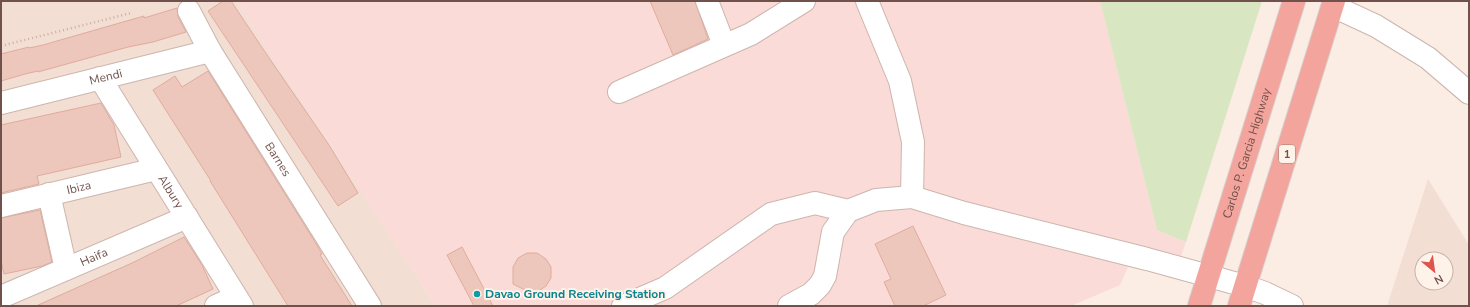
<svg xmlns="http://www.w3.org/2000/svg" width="1470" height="307" font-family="'Nunito Sans',sans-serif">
<rect width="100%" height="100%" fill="#fbede3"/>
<path fill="#f2ded2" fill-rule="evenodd" d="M 1,1 L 236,1 L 436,306 L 1,306 Z
M 1428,179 L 1469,245 L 1469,306 L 1387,306 ZM 1422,259 L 1446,259 L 1446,283 L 1422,283 Z"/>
<path fill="#fadbd7" d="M 236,1 L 1100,1 L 1157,230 L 1186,242 L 1173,279 L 1130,262 L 1120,285 L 1071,306 L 436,306 Z"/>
<path fill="#d8e7c2" d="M 1100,1 L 1262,1 L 1186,242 L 1157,230 Z"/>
<path fill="#eec7bc" stroke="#e0ab9d" d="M 223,1 L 231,1 L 267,55 L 329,145 L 358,193 L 338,206 L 208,11 Z
M 650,1 L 695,1 L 708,39 L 673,55 Z
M 177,8 L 178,17 L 186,32 L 153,42 L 128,47 L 38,72 L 38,71 L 25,74 L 1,81 L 1,54 L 29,47 L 29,48 L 43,45 L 144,16 L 144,18 Z
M 208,71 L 315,242 L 322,254 L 320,255 L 352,306 L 288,306 L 225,205 L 210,181 L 211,181 L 153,90 L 175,76 L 182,87 Z
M 101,103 L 114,125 L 121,157 L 37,176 L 39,184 L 1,193 L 1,125 Z
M 40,210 L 52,262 L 42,266 L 4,274 L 1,261 L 1,218 Z
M 913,226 L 946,295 L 923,306 L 895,306 L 884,282 L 891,279 L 875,244 Z
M 184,237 L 202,265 L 213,289 L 198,296 L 176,306 L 36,306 L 132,263 Z
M 462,247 L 493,306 L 474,306 L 447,255 Z
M 527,253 L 537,253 L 546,259 L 551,267 L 551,278 L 546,286 L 537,292 L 527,291 L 513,284 L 513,267 L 518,258 Z"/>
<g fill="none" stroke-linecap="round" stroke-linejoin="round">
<g stroke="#cdb5ad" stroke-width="24">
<g id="minor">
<path d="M 707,1 L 724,45"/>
<path d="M 867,1 L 900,81 L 913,142 L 912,197"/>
<path d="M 1333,6 L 1376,26 L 1428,58 L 1469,93"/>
<path id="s1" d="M 189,11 L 210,51 L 370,306"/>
<path id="s2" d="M 100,78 L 242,306"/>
<path d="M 619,92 L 751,34 L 804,1"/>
<path id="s3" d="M 1,103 L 210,51"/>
<path d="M 49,194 L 66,269"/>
<path id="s4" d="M 1,206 L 156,169"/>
<path id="s5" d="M 1,297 L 187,217"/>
<path d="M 216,306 L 236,297"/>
<path d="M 623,306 L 665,288 L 771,214 L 815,203 L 848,211"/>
<path d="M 789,306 L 811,294 L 820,285 L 825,276 L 833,232 L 848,211 L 876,200 L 912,197 L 964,213 L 1147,259 L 1245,286 L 1265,293 L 1292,306"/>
</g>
</g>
<g stroke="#d7cecd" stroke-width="24">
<g id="highway">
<path id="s6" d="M 1199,306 L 1294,1"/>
<path d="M 1239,306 L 1334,1"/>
</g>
</g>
<path stroke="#d3aaa0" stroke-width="2.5" stroke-dasharray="1 3" stroke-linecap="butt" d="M 1,46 L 131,13"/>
<use href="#minor" stroke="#fff" stroke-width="22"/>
<use href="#highway" stroke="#f2a49d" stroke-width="22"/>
</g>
<circle fill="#0f9aa8" stroke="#fef2e9" stroke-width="1.5" cx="477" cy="294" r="4"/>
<g text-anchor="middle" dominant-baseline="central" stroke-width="4" stroke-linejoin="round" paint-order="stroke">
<rect fill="#fef2e9" stroke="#9b817a" stroke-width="1" x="1279" y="145" width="16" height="18" rx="3"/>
<g font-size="11" font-weight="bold" fill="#71514b">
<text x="1287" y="154">1</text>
</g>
<g font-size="12" fill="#71514b" stroke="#fef2e9">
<text stroke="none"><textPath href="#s3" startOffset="108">Mendi</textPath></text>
<text stroke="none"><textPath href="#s6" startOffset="160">Carlos P. Garcia Highway</textPath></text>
<text stroke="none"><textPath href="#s1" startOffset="173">Barnes</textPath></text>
<text stroke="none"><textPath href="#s4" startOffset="80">Ibiza</textPath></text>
<text stroke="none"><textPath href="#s2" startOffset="134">Albury</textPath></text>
<text stroke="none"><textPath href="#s5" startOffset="101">Haifa</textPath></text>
</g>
<g font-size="12" font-weight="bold" fill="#0d838f" stroke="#fef2e9" text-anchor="start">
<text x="485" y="294">Davao Ground Receiving Station</text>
</g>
</g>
<rect width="1470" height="307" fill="none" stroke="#71514b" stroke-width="4"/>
<g transform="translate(1434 271) rotate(151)"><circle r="19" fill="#fef2e9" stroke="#c6b2aa"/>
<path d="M0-3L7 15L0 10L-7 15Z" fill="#de554e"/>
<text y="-6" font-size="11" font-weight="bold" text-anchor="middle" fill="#71514b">N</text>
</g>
</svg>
